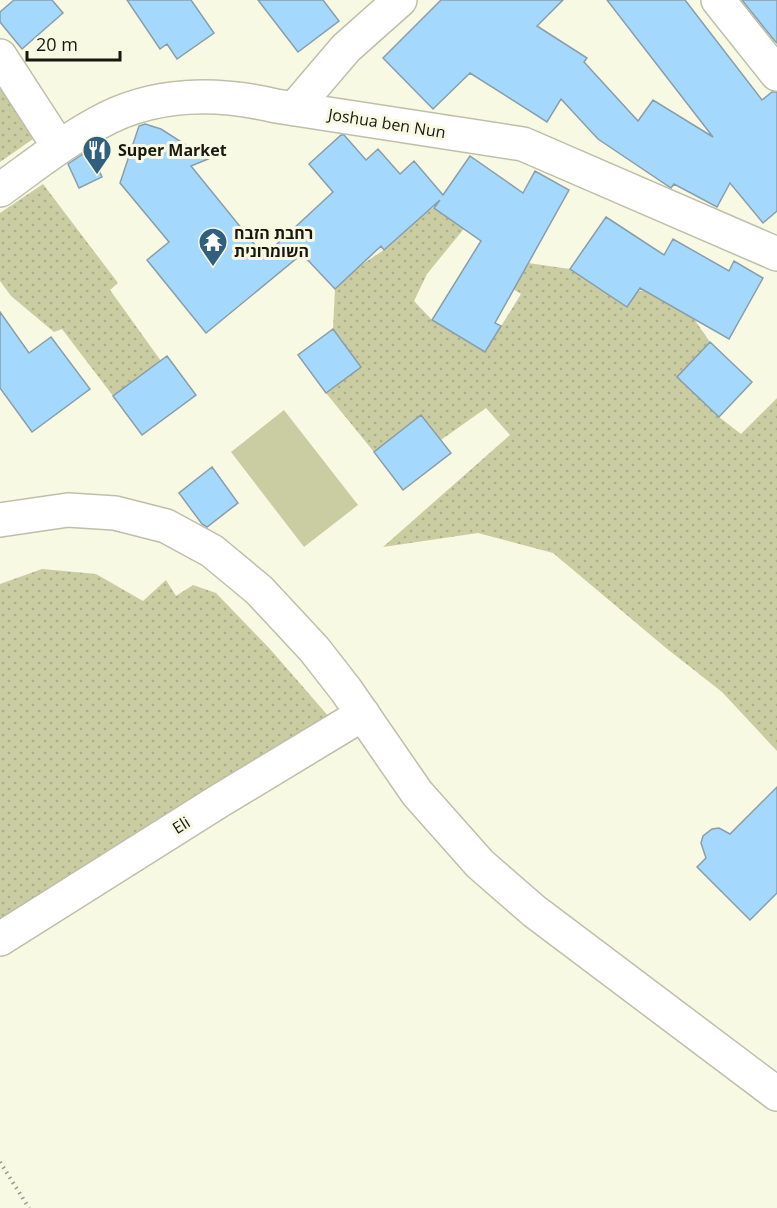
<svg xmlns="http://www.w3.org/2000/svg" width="777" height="1208" font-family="'Open Sans',Heebo,sans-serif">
<defs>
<pattern id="grass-dots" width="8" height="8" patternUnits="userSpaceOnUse" patternTransform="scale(1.5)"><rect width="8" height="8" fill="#cacca2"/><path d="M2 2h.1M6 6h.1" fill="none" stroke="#adae8a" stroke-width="1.8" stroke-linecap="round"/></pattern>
</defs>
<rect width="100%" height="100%" fill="#f8f9e2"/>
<path fill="url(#grass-dots)" d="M 0,86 L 33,139 L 0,162 Z
M 43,184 L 118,283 L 110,290 L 161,361 L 113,396 L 62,329 L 54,332 L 11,296 L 0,281 L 0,213 Z
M 434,208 L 476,214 L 427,274 L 414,301 L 432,320 L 485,352 L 521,294 L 504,283 L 528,263 L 570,269 L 627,307 L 637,292 L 644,290 L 694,319 L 710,342 L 677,377 L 719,417 L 741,434 L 777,398 L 777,751 L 722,692 L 666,648 L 553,553 L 478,533 L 383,547 L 510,435 L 486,408 L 441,440 L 421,415 L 374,452 L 326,393 L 361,367 L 333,329 L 335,289 L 361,265 L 384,250 L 430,209 Z
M 42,569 L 96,574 L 143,601 L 166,580 L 176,596 L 193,585 L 216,593 L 270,649 L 330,718 L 0,923 L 0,584 Z"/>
<path fill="#cacca2" d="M 284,410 L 358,505 L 304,547 L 231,452 Z"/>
<path fill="#a4d9fd" stroke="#899daa" stroke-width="1.5" d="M 14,0 L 52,0 L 63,13 L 22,49 L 0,22 L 0,12 Z
M 127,0 L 191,0 L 214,33 L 177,59 L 167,44 L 160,49 Z
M 258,0 L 323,0 L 339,21 L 298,52 Z
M 441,0 L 563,0 L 537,26 L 587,58 L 584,62 L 638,121 L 653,100 L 713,137 L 607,0 L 685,0 L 762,100 L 772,92 L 777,92 L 777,211 L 763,223 L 730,183 L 717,207 L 674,184 L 671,188 L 598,139 L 561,99 L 547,122 L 470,73 L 433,109 L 383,58 Z
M 742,0 L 777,0 L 777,43 L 774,40 Z
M 145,124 L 161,129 L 208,159 L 191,166 L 264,256 L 333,192 L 309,164 L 341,135 L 344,135 L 366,160 L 378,149 L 400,174 L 414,161 L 443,195 L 470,156 L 523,193 L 535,171 L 569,190 L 495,323 L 501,326 L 485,352 L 432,320 L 481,241 L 434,208 L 440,200 L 384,250 L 381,246 L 335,289 L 302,254 L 206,333 L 147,260 L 169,242 L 120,183 L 139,126 Z
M 89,150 L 102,177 L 79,188 L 68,164 Z
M 606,217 L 664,255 L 673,239 L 729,271 L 734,261 L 763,278 L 729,339 L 640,288 L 627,307 L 570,269 Z
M 0,312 L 29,353 L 51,337 L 90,389 L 32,432 L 0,388 Z
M 333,329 L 361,367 L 326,393 L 298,355 Z
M 710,342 L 752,382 L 719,417 L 677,377 Z
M 167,356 L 196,395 L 142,435 L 113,396 Z
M 421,415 L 451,453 L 403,490 L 374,452 Z
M 212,467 L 238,503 L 207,527 L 202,524 L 179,493 Z
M 777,787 L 777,893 L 750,920 L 697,867 L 706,858 L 701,843 L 703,836 L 712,829 L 719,828 L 730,834 Z"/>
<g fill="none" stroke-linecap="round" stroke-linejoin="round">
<g stroke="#bebfaa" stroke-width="36">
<path id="street" d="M 718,0 L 777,74
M 0,56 L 59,147
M 294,109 L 346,48 L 400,0
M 0,190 C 32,167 63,142 98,123 C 153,92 217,92 276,106 L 523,144 L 777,254
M 0,939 L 219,801 L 363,714"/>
</g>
<g stroke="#bebfaa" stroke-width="36">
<path id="secondary" d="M 0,520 L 68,510 L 115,513 L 166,526 L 212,551 L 259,590 L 314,649 L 346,690 L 417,793 L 480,864 L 534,911 L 777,1094"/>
</g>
<path stroke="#9a9b8a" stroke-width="4" stroke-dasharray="1.5 4.5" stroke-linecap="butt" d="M 0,1162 L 29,1208"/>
<use href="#street" stroke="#fff" stroke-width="33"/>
<use href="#secondary" stroke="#fff" stroke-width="33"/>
</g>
<defs>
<g id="restaurant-pin" transform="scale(1.5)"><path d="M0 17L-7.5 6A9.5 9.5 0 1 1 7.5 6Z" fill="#30607e" stroke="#f8f9e2"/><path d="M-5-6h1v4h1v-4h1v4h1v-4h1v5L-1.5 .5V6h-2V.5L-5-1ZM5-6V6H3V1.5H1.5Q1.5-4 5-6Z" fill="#fff"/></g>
<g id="temple-pin" transform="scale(1.5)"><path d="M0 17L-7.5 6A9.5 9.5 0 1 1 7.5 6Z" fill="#30607e" stroke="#f8f9e2"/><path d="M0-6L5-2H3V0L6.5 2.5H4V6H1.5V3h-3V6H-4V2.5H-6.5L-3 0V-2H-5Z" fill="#fff"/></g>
</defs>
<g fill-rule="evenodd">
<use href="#restaurant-pin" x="97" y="150"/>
<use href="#temple-pin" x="213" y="242"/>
</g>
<g text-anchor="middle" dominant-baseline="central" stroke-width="6" stroke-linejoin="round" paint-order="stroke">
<g font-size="16" fill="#181810" stroke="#f8f9e2">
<text transform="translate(387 123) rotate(9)">Joshua ben Nun</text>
<text transform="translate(181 825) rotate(-32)">Eli</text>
</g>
<g font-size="16" font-weight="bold" fill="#181810" stroke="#f8f9e2" text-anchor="start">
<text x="118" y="150">Super Market</text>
<text x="234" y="233">רחבת הזבח<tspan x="234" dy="18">השומרונית</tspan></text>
</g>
</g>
<path d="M27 51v9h93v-9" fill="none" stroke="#181810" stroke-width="3"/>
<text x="36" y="51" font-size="18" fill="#181810" stroke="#f8f9e2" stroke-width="4.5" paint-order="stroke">20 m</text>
</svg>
